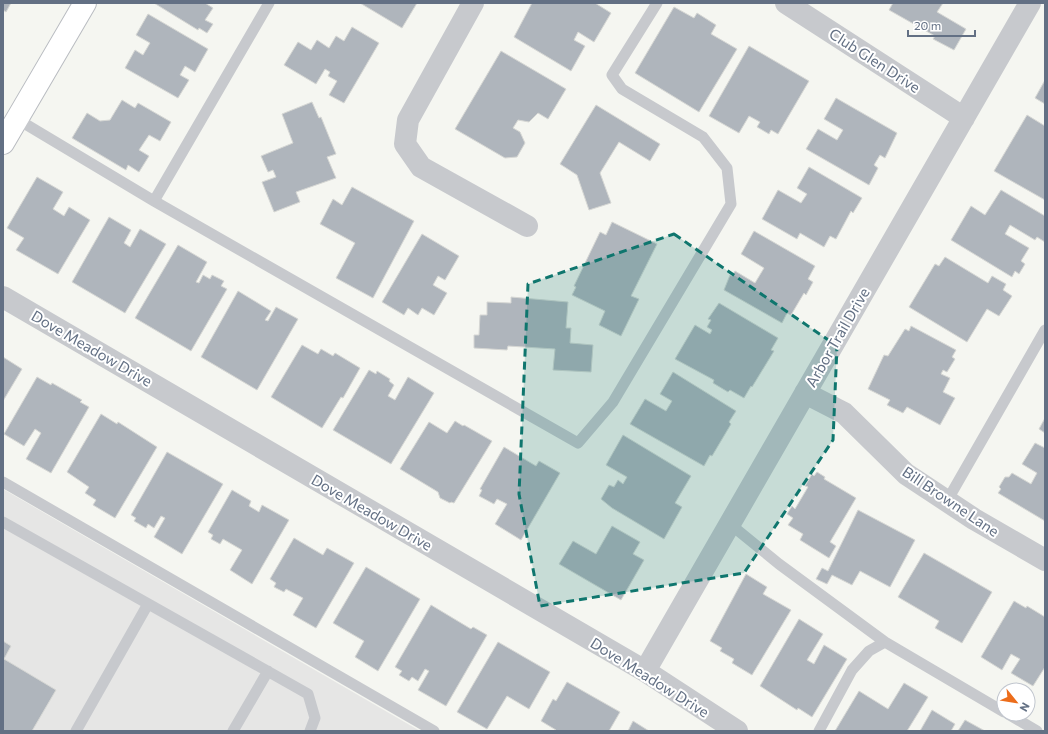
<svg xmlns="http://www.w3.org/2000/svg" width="1048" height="734" font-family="Commissioner,sans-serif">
<rect width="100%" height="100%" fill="#f5f6f1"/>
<path fill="#e6e6e5" d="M 3,489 L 420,731 L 3,731 Z"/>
<path fill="#afb5bc" stroke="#d6d7d4" d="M 3,3 L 11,3 L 6,12 L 3,10 Z
M 154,3 L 205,3 L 213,8 L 205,20 L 213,24 L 207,33 L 199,28 L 198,30 Z
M 360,3 L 417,3 L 402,28 Z
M 532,3 L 595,3 L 611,13 L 594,42 L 578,32 L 574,40 L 585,46 L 571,71 L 514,37 Z
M 893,3 L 943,3 L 937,12 L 966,29 L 954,50 L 933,39 L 935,36 L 889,10 Z
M 674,7 L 694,18 L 697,13 L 716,25 L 711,34 L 737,49 L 699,112 L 635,73 Z
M 148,14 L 208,49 L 195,72 L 185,66 L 180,75 L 189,80 L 178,98 L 125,68 L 135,50 L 143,55 L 150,43 L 136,35 Z
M 352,27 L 379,43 L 344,103 L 329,95 L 337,81 L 328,76 L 330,72 L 325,69 L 316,84 L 284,65 L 298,42 L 311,50 L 317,40 L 329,48 L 336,36 L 344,41 Z
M 749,46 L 809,81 L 778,134 L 771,130 L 769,134 L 757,127 L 760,122 L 749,116 L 739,133 L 709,116 Z
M 501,51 L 566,89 L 548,119 L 538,113 L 529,122 L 518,120 L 513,128 L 520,132 L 525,143 L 517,157 L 505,158 L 455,129 Z
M 1045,80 L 1045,104 L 1035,98 Z
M 836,98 L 897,133 L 885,158 L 880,155 L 874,165 L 878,168 L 869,185 L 806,149 L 818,129 L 837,140 L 843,130 L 824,119 Z
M 122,100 L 135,108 L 138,103 L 171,122 L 160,141 L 149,135 L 139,150 L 149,156 L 139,172 L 128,165 L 126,170 L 72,138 L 87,113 L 100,121 L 110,120 Z
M 312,102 L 319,118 L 321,117 L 336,154 L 327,157 L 336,178 L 296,192 L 300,202 L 274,212 L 262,182 L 276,177 L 273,170 L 268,172 L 261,156 L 293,143 L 282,114 Z
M 596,105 L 660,144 L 650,161 L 619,142 L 600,173 L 611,203 L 589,210 L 577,175 L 560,164 Z
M 1027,115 L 1045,126 L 1045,200 L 994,171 Z
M 809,167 L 862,198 L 853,213 L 851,211 L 836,239 L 830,236 L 824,247 L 800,233 L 797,239 L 762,219 L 778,190 L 801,203 L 807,194 L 797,188 Z
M 37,177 L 63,192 L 53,209 L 64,216 L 69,207 L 90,220 L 58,274 L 16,250 L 24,238 L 7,228 Z
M 352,187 L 414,221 L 373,298 L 336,278 L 355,243 L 320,224 L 333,199 L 342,205 Z
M 1001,190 L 1045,216 L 1045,242 L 1037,237 L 1035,240 L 1010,225 L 1005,234 L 1029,248 L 1021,261 L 1025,264 L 1019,274 L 1015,271 L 1012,277 L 951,240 L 971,206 L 985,215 Z
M 109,217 L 131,230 L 124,243 L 130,247 L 140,229 L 166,244 L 125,313 L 72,282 Z
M 612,222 L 657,244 L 631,296 L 639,299 L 621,336 L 599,325 L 605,311 L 572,295 L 576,287 L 574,286 L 600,232 L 606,235 Z
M 754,231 L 815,266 L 808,279 L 813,282 L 806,295 L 804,293 L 791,315 L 787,313 L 782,323 L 724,290 L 730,275 L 732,276 L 735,271 L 755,283 L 764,268 L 741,254 Z
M 422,234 L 459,256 L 445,280 L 438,276 L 433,285 L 447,293 L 434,315 L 422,308 L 418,315 L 408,308 L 404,315 L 382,302 Z
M 178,245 L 207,262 L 196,282 L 199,283 L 203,275 L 210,279 L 212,275 L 224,281 L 221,286 L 227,289 L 191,351 L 135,318 Z
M 945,257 L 988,283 L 992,276 L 1006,284 L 1003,290 L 1012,296 L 999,316 L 987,309 L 967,342 L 909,307 L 935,264 L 939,266 Z
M 238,291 L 271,311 L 265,320 L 268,321 L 276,307 L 298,319 L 257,390 L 201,357 Z
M 511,297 L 568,302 L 566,328 L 571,328 L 570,343 L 593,345 L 591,372 L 553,370 L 555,349 L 508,346 L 507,350 L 474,348 L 474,335 L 479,335 L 480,315 L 487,315 L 487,302 L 511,303 Z
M 719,303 L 778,338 L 771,350 L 774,351 L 752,387 L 751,386 L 744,398 L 730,390 L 728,392 L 713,383 L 714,380 L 675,359 L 695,325 L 710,334 L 712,330 L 707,327 L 711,320 L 708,319 Z
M 911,326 L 956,350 L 952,357 L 955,359 L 947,372 L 943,370 L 941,374 L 950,378 L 943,392 L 955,398 L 940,425 L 907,407 L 903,413 L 887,405 L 890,400 L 868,389 L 884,355 L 888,356 L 905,329 L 909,331 Z
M 302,345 L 318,354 L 321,349 L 333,356 L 335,353 L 360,368 L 343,398 L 341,397 L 322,428 L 271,397 Z
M 3,357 L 22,369 L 3,401 Z
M 369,370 L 376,374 L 377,371 L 390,379 L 389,381 L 394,385 L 388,396 L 395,400 L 408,377 L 434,393 L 391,464 L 333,430 Z
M 673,372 L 736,411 L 729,422 L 731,424 L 712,456 L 710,455 L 704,466 L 630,424 L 645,399 L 666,411 L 672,401 L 660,394 Z
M 37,377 L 51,385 L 52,383 L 82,400 L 80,402 L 89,407 L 51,473 L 26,459 L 41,433 L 35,429 L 24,446 L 4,434 Z
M 101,414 L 117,424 L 118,422 L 157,447 L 115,518 L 93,505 L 96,500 L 85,493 L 89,487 L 67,472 Z
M 1045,418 L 1045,433 L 1039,429 Z
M 455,421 L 463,426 L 464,425 L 492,441 L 454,503 L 451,502 L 450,503 L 440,498 L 438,492 L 400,469 L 429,422 L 447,433 Z
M 623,435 L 691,476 L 675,503 L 682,507 L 664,539 L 612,508 L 601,499 L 609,485 L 614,487 L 618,480 L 623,484 L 627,477 L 606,465 Z
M 1035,443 L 1045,448 L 1045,521 L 998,493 L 1001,489 L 999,487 L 1005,477 L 1009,477 L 1012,473 L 1031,484 L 1037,473 L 1022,464 Z
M 504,447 L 536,466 L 539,461 L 560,473 L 521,540 L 495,524 L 507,504 L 497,499 L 494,504 L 479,496 L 482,490 L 480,489 Z
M 167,452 L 223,484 L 182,554 L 154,537 L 165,518 L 161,516 L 154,528 L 148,524 L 146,528 L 134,521 L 136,518 L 131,515 Z
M 817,472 L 825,477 L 824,479 L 856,498 L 830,542 L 836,546 L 829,558 L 800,540 L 803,534 L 788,525 L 793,518 L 787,514 L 792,506 L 795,509 L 808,487 L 805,486 L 812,474 L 814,476 Z
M 232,490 L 251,501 L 249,506 L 259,512 L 262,505 L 289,520 L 252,584 L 230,570 L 242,550 L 223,539 L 220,544 L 211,539 L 213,535 L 208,532 Z
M 858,510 L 915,540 L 890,587 L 860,571 L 852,585 L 832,575 L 827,584 L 816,579 L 822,568 L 828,571 Z
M 612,526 L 640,542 L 633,554 L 644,560 L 621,600 L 559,564 L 573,541 L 596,554 Z
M 294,538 L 323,555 L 327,548 L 354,563 L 316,628 L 293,615 L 303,598 L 286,589 L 284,592 L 274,587 L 276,583 L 270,579 Z
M 924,553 L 992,592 L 962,643 L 935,628 L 939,621 L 898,597 Z
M 366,567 L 420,599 L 378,671 L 355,657 L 364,641 L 333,623 Z
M 746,574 L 767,587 L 763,594 L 791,610 L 752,675 L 732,663 L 734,659 L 720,651 L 722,648 L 710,641 Z
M 1014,601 L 1026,608 L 1027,606 L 1045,617 L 1045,667 L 1033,686 L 1011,673 L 1020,659 L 1011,654 L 1002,670 L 981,657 Z
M 431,605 L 471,629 L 473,627 L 487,635 L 446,706 L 418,690 L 429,671 L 425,669 L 418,681 L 412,677 L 409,681 L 399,675 L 402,671 L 395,667 Z
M 799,619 L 823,634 L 807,660 L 814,664 L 824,645 L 847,659 L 812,717 L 798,708 L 797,710 L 760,686 Z
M 3,641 L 11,646 L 4,659 L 56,690 L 32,731 L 3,731 Z
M 498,642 L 550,672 L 529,709 L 507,696 L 487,729 L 457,712 Z
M 567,682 L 620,712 L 609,731 L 555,731 L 556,730 L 541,721 L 553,699 L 556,701 Z
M 904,683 L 928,697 L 907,731 L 835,731 L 859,691 L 888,709 Z
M 932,710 L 955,724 L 951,731 L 920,731 Z
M 965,720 L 985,731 L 958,731 Z
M 633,721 L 649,731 L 628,731 Z"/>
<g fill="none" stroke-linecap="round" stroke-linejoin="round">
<g stroke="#b9bcc1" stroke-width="24">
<path id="secondary" d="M 3,143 L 85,3"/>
</g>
<path stroke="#c7c9cd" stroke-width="11" d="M 17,119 L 154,201 L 578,443 L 613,402 L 731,204 L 727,168 L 703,137 L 622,89 L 612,75 L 657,3
M 154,201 L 269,3
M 3,482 L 434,731
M 947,501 L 1045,330
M 3,522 L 308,694 L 315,718 L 310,731
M 730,524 L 779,564 L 885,642 L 1004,712
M 1008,714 L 1037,731
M 76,731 L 148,604
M 233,731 L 268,671
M 819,731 L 852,670 L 869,651 L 885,642"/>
<path stroke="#c7c9cd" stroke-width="22" d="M 473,3 L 408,120 L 405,144 L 421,167 L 527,226
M 786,3 L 964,118
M 3,297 L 645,671 L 737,731
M 805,393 L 844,413 L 906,474 L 974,519 L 1045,560
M 645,671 L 1030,3"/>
<use href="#secondary" stroke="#fff" stroke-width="22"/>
</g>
<path fill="#0f766e" fill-opacity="0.2" stroke="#0f766e" stroke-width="3" stroke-dasharray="8 5" stroke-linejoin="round" d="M 674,234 L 837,346 L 833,440 L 744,573 L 540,606 L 519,494 L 528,284 Z"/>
<g text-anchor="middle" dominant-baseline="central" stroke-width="4" stroke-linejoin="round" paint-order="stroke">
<g font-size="15" fill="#637084" stroke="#fff">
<text transform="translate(875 60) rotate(33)">Club Glen Drive</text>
<text transform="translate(837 337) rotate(-60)">Arbor Trail Drive</text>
<text transform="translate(92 348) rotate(30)">Dove Meadow Drive</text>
<text transform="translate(951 501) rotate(34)">Bill Browne Lane</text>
<text transform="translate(372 512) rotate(30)">Dove Meadow Drive</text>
<text transform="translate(650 677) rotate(32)">Dove Meadow Drive</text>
</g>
</g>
<rect width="1048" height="734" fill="none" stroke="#637084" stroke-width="8"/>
<g transform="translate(1016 702) rotate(120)"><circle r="19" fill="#ffffff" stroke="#c1c6ce"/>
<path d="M0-3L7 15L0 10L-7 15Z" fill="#ec6d1b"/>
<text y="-6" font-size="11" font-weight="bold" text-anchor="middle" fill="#637084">N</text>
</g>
<path d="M908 30v6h67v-6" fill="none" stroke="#637084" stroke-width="2"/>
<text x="914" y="30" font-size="12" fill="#637084" stroke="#ffffff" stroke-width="3" paint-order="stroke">20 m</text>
</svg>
